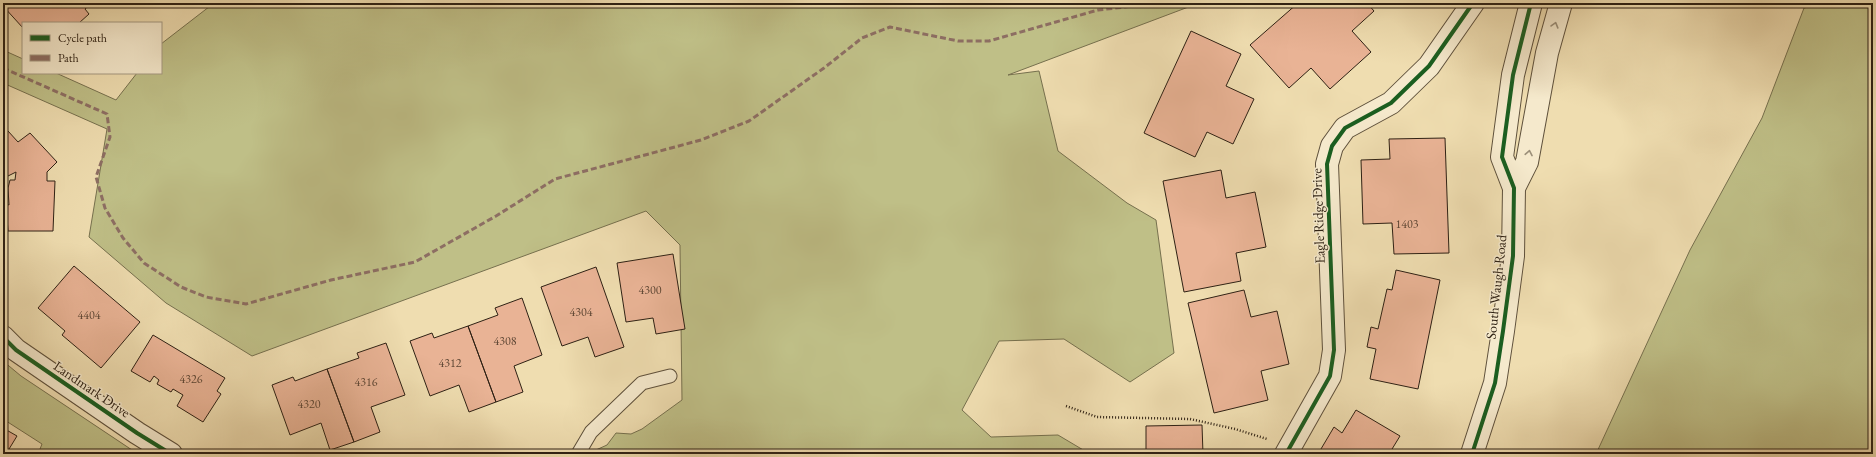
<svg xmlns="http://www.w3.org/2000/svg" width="1876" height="457" font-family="'EB Garamond',serif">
<rect width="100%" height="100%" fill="#efddb0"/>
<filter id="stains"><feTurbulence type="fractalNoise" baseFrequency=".005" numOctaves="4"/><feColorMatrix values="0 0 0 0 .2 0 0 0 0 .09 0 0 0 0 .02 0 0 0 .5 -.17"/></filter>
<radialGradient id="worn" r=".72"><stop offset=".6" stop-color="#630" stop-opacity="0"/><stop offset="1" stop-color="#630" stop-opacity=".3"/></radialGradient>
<path fill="#bfbf87" stroke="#76704e" d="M 214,3 L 1199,3 L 1008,75 L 1039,71 L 1058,151 L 1127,203 L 1156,220 L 1174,353 L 1130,382 L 1064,339 L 999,341 L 962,410 L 991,437 L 1058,435 L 1090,454 L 587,454 L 607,445 L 616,433 L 631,434 L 642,429 L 682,400 L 680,245 L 646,211 L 252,356 L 166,303 L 89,237 L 107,129 L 3,83 L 3,50 L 23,59 L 23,73 L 56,73 L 116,100 L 137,73 L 161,73 L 161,44 Z
M 1825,3 L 1870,3 L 1873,8 L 1873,454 L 1596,454 L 1690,250 L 1762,118 L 1804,8 Z
M 3,361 L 21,376 L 138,454 L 38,454 L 42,444 L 3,419 Z"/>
<path fill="#e9b395" stroke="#2e2114" d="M 3,3 L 92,3 L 85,9 L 89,14 L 79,23 L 23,23 L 23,28 L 3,6 Z
M 1298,3 L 1367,3 L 1374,11 L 1352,31 L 1371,52 L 1330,89 L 1311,68 L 1289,88 L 1250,45 Z
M 1191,31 L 1241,54 L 1226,86 L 1254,99 L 1233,144 L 1207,132 L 1195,157 L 1144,133 Z
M 8,131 L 18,142 L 30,133 L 57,162 L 47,172 L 47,181 L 55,181 L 53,231 L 8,231 L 6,204 L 9,205 L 8,188 L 10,180 L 15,180 L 16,172 L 4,178 L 3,176 L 3,135 Z
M 1445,138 L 1449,253 L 1394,254 L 1392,223 L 1363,224 L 1361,160 L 1390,159 L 1389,139 Z
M 1221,170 L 1226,198 L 1255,192 L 1266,247 L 1236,253 L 1241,281 L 1184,292 L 1163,181 Z
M 673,254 L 685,329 L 656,334 L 653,318 L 626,322 L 617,263 Z
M 74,266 L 140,322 L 101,368 L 62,335 L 65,331 L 38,308 Z
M 596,267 L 624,347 L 595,357 L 588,337 L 562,346 L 541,287 Z
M 1396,270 L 1440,280 L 1418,389 L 1370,379 L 1376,349 L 1367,347 L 1371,327 L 1378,329 L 1387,289 L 1392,290 Z
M 1244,290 L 1251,317 L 1277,311 L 1289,364 L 1261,371 L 1268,400 L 1214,413 L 1188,303 Z
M 522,298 L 542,355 L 514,366 L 523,392 L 496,402 L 468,326 L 498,315 L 495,308 Z
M 468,326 L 496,402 L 469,412 L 459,385 L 430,396 L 410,341 L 432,333 L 434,338 Z
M 153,335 L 225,378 L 217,391 L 221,394 L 203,422 L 177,406 L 183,395 L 173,389 L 171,392 L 157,384 L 159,380 L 154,376 L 150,382 L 131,371 Z
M 386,343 L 405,395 L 371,407 L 380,432 L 354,442 L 327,369 L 359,358 L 357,353 Z
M 327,369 L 354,442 L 330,450 L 321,423 L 290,435 L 272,385 L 293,377 L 295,381 Z
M 1356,410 L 1400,436 L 1389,454 L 1318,454 L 1334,427 L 1342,433 Z
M 1202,425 L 1203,454 L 1146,454 L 1146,426 Z
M 3,428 L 17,436 L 6,454 L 3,454 Z"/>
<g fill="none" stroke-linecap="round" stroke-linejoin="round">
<g stroke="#5e503b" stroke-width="15">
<path id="service" d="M 578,454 L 591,432 L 642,383 L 670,376"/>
</g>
<g stroke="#5e503b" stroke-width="24">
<path id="minor" d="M 1514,188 L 1527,162 L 1547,53 L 1561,3
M 3,337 L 16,350 L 137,433 L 171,454
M 1286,454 L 1330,376 L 1334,350 L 1327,164 L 1332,146 L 1345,128 L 1391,103 L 1429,66 L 1473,3
M 1472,454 L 1495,383 L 1503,331 L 1513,256 L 1514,188 L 1502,157 L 1513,75 L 1531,3"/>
</g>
<path stroke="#2e2114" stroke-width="2.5" stroke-dasharray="1 2" stroke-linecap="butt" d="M 1066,406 L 1097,417 L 1190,419 L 1235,429 L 1267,439"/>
<use href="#service" stroke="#f5e9cc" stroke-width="13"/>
<use href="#minor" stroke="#f5e9cc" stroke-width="22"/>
<path stroke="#8d6e63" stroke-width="3" stroke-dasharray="6 3" stroke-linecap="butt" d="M 3,68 L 107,114 L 110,137 L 96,177 L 105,208 L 123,238 L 144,263 L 181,287 L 206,297 L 246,304 L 331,280 L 415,262 L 496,216 L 555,179 L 701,140 L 749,121 L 824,68 L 862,38 L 890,27 L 958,41 L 989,41 L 1098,10 L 1160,3"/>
<g stroke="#f5e9cc" stroke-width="6">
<path id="cycleway" d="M 3,337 L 16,350 L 137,433 L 171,454
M 1286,454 L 1330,376 L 1334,350 L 1327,164 L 1332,146 L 1345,128 L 1391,103 L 1429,66 L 1473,3
M 1472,454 L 1495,383 L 1503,331 L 1513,256 L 1514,188 L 1502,157 L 1513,75 L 1531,3"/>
</g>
<use href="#cycleway" stroke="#1b5e20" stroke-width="4"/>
</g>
<defs><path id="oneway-chevron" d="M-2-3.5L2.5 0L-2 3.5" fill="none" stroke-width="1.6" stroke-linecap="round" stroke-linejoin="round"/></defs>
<g stroke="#9b8f79">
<use href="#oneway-chevron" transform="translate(1555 25) rotate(-74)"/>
<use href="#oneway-chevron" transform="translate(1529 153) rotate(-79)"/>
</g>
<g text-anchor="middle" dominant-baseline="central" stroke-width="3" stroke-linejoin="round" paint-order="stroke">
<g font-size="12" fill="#5d4634">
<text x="1407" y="224">1403</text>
<text x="650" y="290">4300</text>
<text x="581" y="312">4304</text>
<text x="89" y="315">4404</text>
<text x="505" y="341">4308</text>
<text x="450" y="363">4312</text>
<text x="191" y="379">4326</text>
<text x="366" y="382">4316</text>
<text x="309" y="404">4320</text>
</g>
<g font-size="14" fill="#2e2114" stroke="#f5e9cc">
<text transform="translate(1318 216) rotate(-92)">Eagle Ridge Drive</text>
<text transform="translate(1496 287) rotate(-84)">South Waugh Road</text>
<text transform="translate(92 389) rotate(34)">Landmark Drive</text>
</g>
</g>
<rect width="1876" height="457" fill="none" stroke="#efddb0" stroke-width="16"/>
<rect x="4" y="4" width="1868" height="449" fill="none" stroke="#2e2114" stroke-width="2"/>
<rect x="8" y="8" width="1860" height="441" fill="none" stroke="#2e2114"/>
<rect x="22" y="22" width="140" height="52" fill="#f5e9cc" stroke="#a59982"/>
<rect x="30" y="35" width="20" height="6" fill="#1b5e20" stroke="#a59982"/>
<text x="58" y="42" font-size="12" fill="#2e2114">Cycle path</text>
<rect x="30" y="55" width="20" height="6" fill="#8d6e63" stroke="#a59982"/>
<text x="58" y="62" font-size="12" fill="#2e2114">Path</text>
<rect width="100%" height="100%" filter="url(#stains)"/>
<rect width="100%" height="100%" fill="url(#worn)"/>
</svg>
